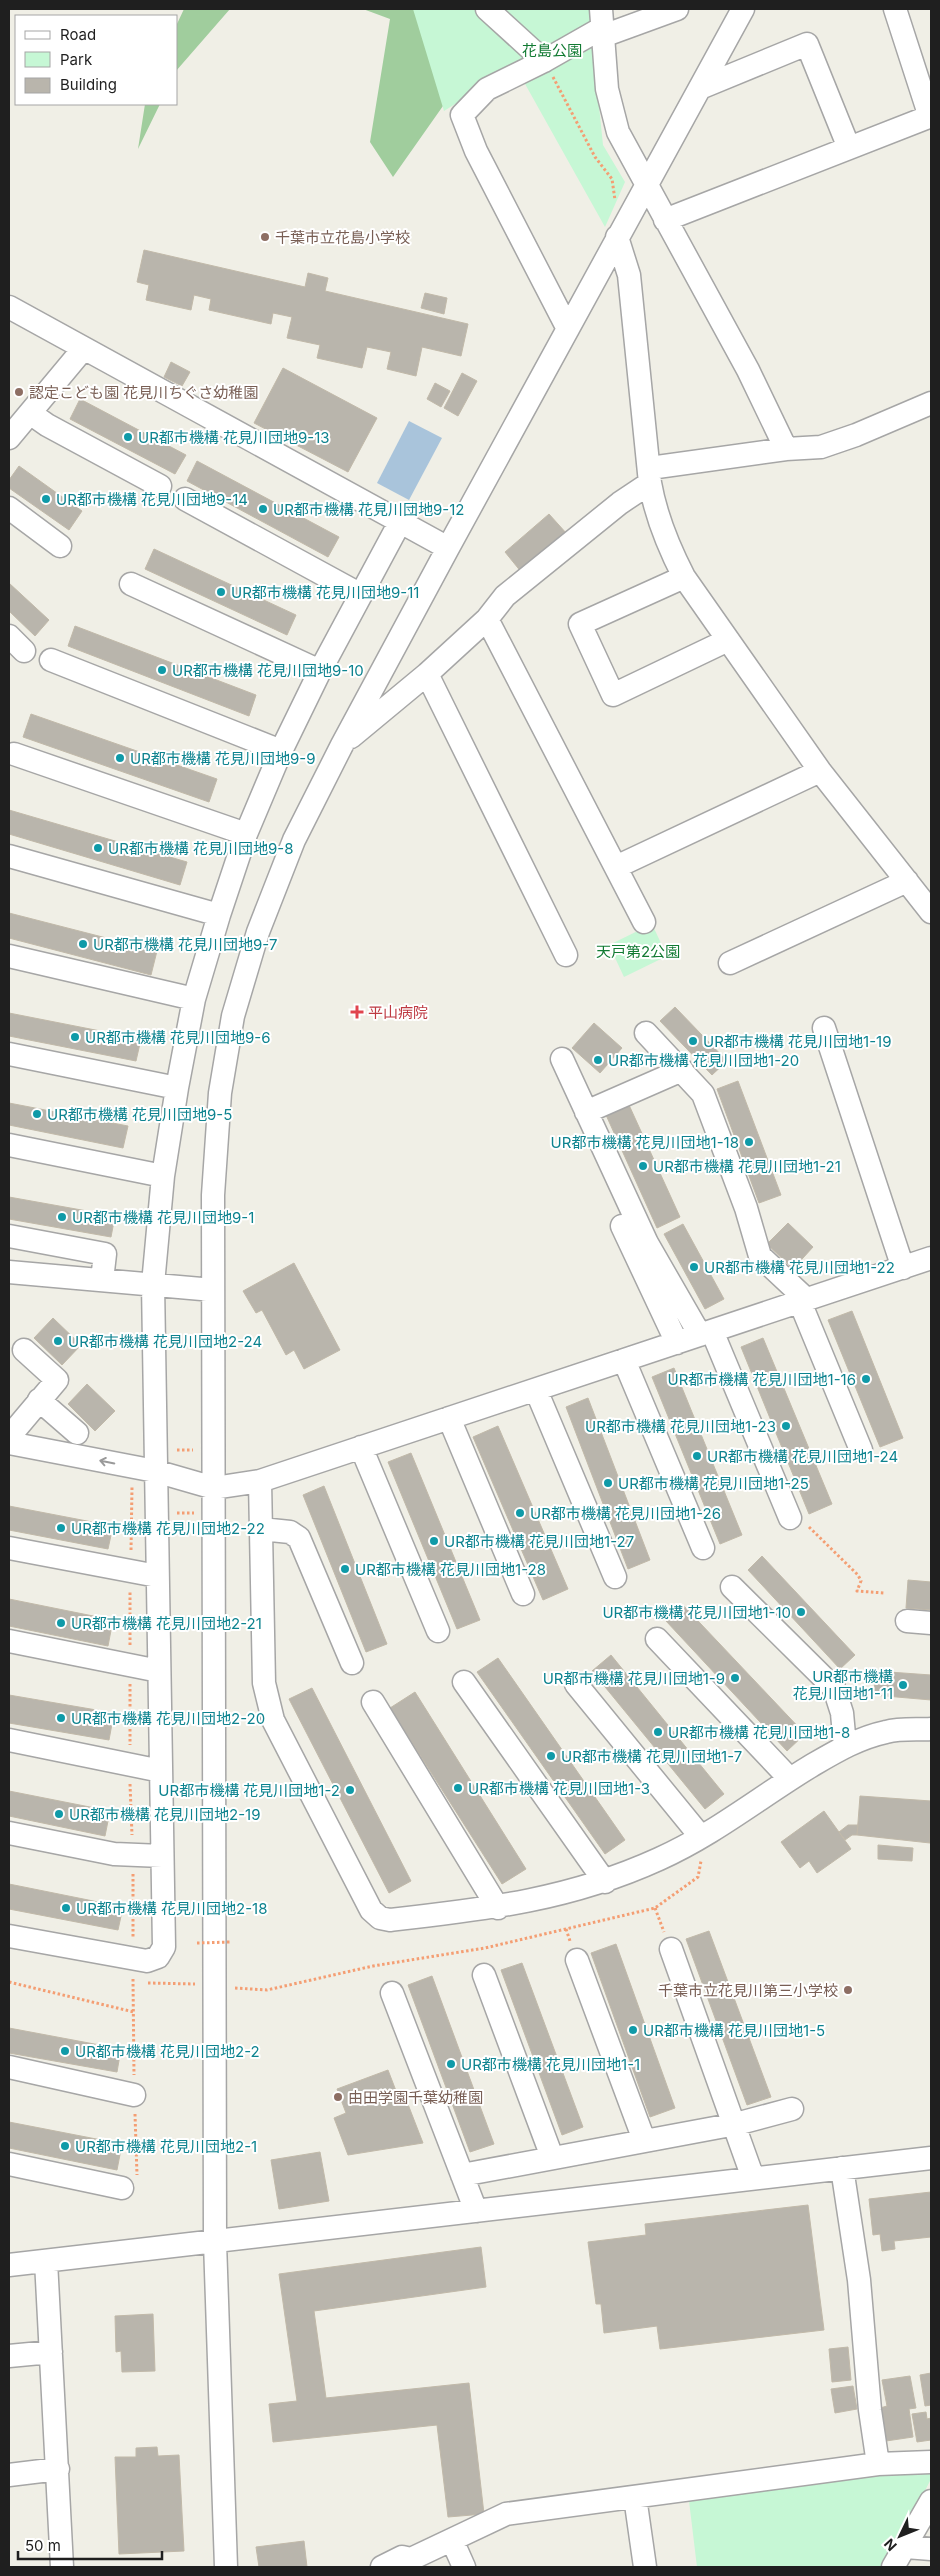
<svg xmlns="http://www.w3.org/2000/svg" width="940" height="2576" font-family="Inter,'Noto Sans JP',sans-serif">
<rect width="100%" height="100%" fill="#f0efe6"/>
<path fill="#a0cd9d" d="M 184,9 L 230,9 L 176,71 L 176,26 Z
M 363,9 L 427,9 L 450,96 L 393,177 L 370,142 L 390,19 Z
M 145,104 L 160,104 L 138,149 Z"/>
<path fill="#c6f7d5" d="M 413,9 L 589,9 L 603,145 L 625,182 L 605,227 L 515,66 L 444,111 Z
M 652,924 L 667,956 L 624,977 L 609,945 Z
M 931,2471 L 931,2479 L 895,2549 L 882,2567 L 697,2567 L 689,2501 L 878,2475 Z"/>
<path fill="#a9c4db" d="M 409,421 L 442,438 L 409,500 L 377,483 Z"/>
<path fill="#b9b5ac" stroke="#c1b9a9" d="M 144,250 L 305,287 L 308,273 L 328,278 L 325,291 L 468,324 L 461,356 L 422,347 L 416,376 L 387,369 L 391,352 L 367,347 L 362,368 L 317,358 L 320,345 L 287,338 L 292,317 L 273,313 L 271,324 L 209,310 L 211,299 L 194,295 L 191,310 L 146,300 L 149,285 L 137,282 Z
M 425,293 L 447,298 L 444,314 L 421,308 Z
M 171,362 L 190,372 L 182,386 L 164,377 Z
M 283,368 L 377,418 L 348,472 L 254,423 Z
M 462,373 L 477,381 L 458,416 L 444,408 Z
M 435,383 L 450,391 L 441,407 L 427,399 Z
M 80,399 L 186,455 L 175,474 L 70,419 Z
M 197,461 L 339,537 L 328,557 L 187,481 Z
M 19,466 L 82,511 L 69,530 L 9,488 L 9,480 Z
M 549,514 L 567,534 L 522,573 L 505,552 Z
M 154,549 L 296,615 L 287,635 L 145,569 Z
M 9,583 L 49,620 L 35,636 L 9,611 Z
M 75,626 L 256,695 L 249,716 L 68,646 Z
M 31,714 L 217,779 L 209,802 L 23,737 Z
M 9,810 L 187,862 L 180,885 L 9,834 Z
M 9,913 L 157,951 L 151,975 L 9,938 Z
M 675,1007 L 727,1061 L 712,1075 L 660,1021 Z
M 9,1013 L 141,1039 L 136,1061 L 9,1036 Z
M 594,1023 L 622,1048 L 600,1073 L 572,1048 Z
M 738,1081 L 781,1195 L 759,1203 L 717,1089 Z
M 9,1103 L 128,1126 L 123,1148 L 9,1125 Z
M 629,1105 L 680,1217 L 657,1228 L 606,1115 Z
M 9,1197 L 115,1216 L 111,1237 L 9,1219 Z
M 788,1223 L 813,1247 L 793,1269 L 767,1244 Z
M 683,1224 L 724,1299 L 705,1309 L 664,1234 Z
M 294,1263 L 340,1350 L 304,1369 L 294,1350 L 286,1355 L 262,1310 L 256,1313 L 243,1291 Z
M 852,1311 L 903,1438 L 880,1447 L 828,1320 Z
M 53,1318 L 81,1345 L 62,1365 L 34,1338 Z
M 763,1338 L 832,1504 L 809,1514 L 741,1347 Z
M 674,1368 L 742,1535 L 720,1544 L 652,1377 Z
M 87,1384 L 115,1411 L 95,1431 L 68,1404 Z
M 588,1398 L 650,1560 L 628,1569 L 566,1407 Z
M 498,1426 L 568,1589 L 543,1600 L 473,1437 Z
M 411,1453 L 480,1620 L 457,1629 L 388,1462 Z
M 324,1486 L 387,1644 L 366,1652 L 303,1495 Z
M 9,1506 L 113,1526 L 108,1549 L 9,1530 Z
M 762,1556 L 855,1655 L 840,1669 L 748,1570 Z
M 908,1580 L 931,1582 L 931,1610 L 906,1608 Z
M 9,1599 L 113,1620 L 108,1646 L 9,1626 Z
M 683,1605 L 805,1734 L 787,1751 L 666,1621 Z
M 611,1655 L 724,1794 L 705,1809 L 592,1671 Z
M 498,1658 L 625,1840 L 605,1854 L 477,1672 Z
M 875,1671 L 931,1675 L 931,1700 L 874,1695 Z
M 312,1688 L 411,1881 L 389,1893 L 289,1699 Z
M 415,1692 L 526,1869 L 502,1884 L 390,1708 Z
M 9,1695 L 114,1713 L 109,1740 L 9,1723 Z
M 9,1791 L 110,1811 L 105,1836 L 9,1816 Z
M 860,1796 L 931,1801 L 930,1843 L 857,1835 Z
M 824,1811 L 851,1849 L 817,1873 L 809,1861 L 800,1868 L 781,1842 Z
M 848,1825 L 858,1825 L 857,1835 L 852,1835 L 845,1840 L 839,1832 Z
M 878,1845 L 913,1848 L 912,1861 L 878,1859 Z
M 9,1884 L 123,1907 L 118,1930 L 9,1909 Z
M 709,1931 L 771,2097 L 747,2105 L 686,1939 Z
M 616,1944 L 675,2108 L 650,2117 L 591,1953 Z
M 522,1963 L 583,2127 L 562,2135 L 501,1970 Z
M 432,1976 L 494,2144 L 470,2152 L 408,1985 Z
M 9,2028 L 121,2049 L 117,2072 L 9,2053 Z
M 388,2070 L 398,2096 L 404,2094 L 423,2143 L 348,2155 L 334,2118 L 346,2113 L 337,2089 Z
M 9,2122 L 122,2144 L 117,2170 L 9,2148 Z
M 320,2152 L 329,2201 L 279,2209 L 271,2160 Z
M 931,2192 L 931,2237 L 894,2241 L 895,2249 L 882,2251 L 880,2234 L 873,2235 L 869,2199 Z
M 808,2205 L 824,2330 L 660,2349 L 657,2326 L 604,2333 L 601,2304 L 596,2304 L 588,2242 L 646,2235 L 645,2224 Z
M 481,2247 L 486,2287 L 314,2311 L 326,2398 L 469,2383 L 484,2514 L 448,2517 L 437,2425 L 273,2442 L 269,2404 L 297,2401 L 279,2274 Z
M 153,2314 L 155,2371 L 122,2372 L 121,2351 L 116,2352 L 115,2316 Z
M 848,2347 L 851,2380 L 832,2382 L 829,2349 Z
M 931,2373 L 931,2405 L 925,2406 L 920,2375 Z
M 910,2376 L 916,2408 L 909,2409 L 913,2437 L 886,2441 L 880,2408 L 887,2406 L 882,2380 Z
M 853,2386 L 857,2409 L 835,2413 L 831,2389 Z
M 926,2412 L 927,2419 L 931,2418 L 931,2440 L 917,2442 L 912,2414 Z
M 157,2447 L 158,2456 L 179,2455 L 184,2551 L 119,2554 L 115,2457 L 136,2457 L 136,2448 Z
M 304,2541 L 307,2567 L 259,2567 L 256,2547 Z"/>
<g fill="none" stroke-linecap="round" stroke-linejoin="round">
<g stroke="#a6a6a6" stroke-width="25">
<path id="minor" d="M 487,9 L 544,61
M 601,9 L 607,89 L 618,132 L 748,370 L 786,449
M 895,9 L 930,117
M 603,36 L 677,9
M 700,88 L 807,44 L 849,148
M 665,220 L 931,116
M 617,237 L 629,275 L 650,483 C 656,517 668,546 684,577 L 820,771 L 931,912
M 9,307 L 448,548
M 568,329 L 476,151 L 462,115 L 487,89 L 544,61 L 602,28
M 30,413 L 47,425 L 160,486
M 9,438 L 84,348
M 650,468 L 786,449 L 821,447 L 856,435 L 931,403
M 185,499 L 361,595
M 9,508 L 60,546
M 684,577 L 580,624 L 613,695 L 728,640
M 131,584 L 320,671
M 487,619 L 644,922
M 9,636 L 24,651
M 51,660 L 281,751
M 427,674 L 566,955
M 351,737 L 427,674 L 487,619 L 505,596 L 620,503 L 650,483
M 14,754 L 246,834
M 9,856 L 219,915
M 616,867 L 820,771
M 9,956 L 194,999
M 730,963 L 907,881
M 824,1028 L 903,1268
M 646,1033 L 703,1094 L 746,1208 L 760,1256 L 807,1300
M 9,1054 L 177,1088
M 562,1059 L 647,1243 L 700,1335
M 586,1112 L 682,1070
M 9,1145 L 163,1176
M 622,1226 L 677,1343
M 9,1236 L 105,1254 L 102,1280
M 9,1272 L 213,1290
M 800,1302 L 861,1450
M 712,1331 L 790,1518
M 624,1360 L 703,1548
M 536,1390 L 615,1577
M 39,1400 L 77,1433
M 449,1418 L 523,1594
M 9,1437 L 57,1380 L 24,1350
M 9,1443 L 155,1471 L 214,1488 L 260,1481 L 931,1258
M 361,1447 L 438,1631
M 260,1481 L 264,1683 L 273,1720 L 371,1910 L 380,1918 L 390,1920 C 487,1909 569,1900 659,1859 C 713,1835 760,1797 811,1766 C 835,1752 858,1738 886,1732 C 900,1728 917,1730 931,1729
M 261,1529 L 290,1532 L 299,1538 L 352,1663
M 9,1548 L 157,1576
M 732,1587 L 834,1688 L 842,1713 L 845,1746
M 907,1621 L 931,1623
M 657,1639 L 790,1779
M 9,1641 L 159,1671
M 464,1682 L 605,1882
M 576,1684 L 701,1837
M 373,1702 L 498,1908
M 9,1740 L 161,1771
M 9,1833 L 114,1854 L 162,1856
M 9,1936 L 147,1961 L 158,1957 L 164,1947 L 153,1284 L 163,1176 L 177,1088 L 194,999 L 219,915 L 246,834 L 281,751 L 320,671 L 400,522
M 671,1949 L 753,2178
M 577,1960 L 644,2140
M 484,1975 L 552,2157
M 392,1993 L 476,2211
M 9,2067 L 134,2095
M 9,2164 L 122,2188
M 842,2168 L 859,2280 L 870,2410 L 878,2464
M 462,2175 L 736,2124 L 792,2109
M 46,2261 L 62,2567
M 9,2265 L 931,2158
M 9,2356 L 51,2352
M 9,2475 L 58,2469
M 635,2497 L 645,2567
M 452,2540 L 464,2567
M 906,2547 L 931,2549
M 226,2567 L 215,2242 L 213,1195 L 220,1093 L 233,1016 L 258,932 L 294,840 L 342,745 L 448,548 L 743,9
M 382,2567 L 402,2557 L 411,2559 L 506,2514 L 878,2464 L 931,2462
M 893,2567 L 931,2501"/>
</g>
<path stroke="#f49e73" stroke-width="3" stroke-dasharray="2.5 2.5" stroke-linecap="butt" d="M 553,77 L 595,157 L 612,179 L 615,200
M 177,1450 L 193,1450
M 177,1513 L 194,1513
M 809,1527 L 858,1575 L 861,1581 L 857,1591 L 884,1593
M 131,1550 L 132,1487
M 130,1645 L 130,1592
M 130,1684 L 130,1745
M 130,1784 L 132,1835
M 133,1874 L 133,1938
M 655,1908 L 664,1932
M 566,1929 L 570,1941
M 133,1979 L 134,2075
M 9,1982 L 134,2012
M 148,1983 L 195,1984
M 235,1988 L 267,1990 L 373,1966 L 485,1948 L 655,1908 L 698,1877 L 701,1861
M 135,2114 L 137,2175"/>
<use href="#minor" stroke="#fff" stroke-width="22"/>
<path stroke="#f49e73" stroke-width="3" stroke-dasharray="2.5 2.5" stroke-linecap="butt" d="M 197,1943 L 231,1942"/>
</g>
<defs><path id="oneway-shaft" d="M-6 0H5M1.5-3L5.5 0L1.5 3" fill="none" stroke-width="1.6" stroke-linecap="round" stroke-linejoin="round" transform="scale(1.25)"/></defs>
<use stroke="#9a9a9a" href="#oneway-shaft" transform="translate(107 1462) rotate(-169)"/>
<g fill="#8d6e63" stroke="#fff" stroke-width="2">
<circle cx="265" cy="237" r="5"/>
<circle cx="19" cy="392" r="5"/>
<circle cx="848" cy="1990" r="5"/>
<circle cx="338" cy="2097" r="5"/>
</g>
<g fill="#0f9aa8" stroke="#fff" stroke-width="2">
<circle cx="128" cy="437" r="5"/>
<circle cx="46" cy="499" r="5"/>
<circle cx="263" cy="509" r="5"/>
<circle cx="221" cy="592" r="5"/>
<circle cx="162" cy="670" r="5"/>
<circle cx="120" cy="758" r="5"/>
<circle cx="98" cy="848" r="5"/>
<circle cx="83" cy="944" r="5"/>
<circle cx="75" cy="1037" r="5"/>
<circle cx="693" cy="1041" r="5"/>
<circle cx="598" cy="1060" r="5"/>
<circle cx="37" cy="1114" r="5"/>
<circle cx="749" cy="1142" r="5"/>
<circle cx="643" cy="1166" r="5"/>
<circle cx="62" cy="1217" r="5"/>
<circle cx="694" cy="1267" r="5"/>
<circle cx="58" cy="1341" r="5"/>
<circle cx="866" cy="1379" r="5"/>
<circle cx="786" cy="1426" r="5"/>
<circle cx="697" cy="1456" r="5"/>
<circle cx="608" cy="1483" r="5"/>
<circle cx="520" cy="1513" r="5"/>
<circle cx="61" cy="1528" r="5"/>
<circle cx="434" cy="1541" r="5"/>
<circle cx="345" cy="1569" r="5"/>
<circle cx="801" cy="1612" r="5"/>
<circle cx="61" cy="1623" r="5"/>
<circle cx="735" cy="1678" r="5"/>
<circle cx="903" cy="1685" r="5"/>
<circle cx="61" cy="1718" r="5"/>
<circle cx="658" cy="1732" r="5"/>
<circle cx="551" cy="1756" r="5"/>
<circle cx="458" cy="1788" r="5"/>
<circle cx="350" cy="1790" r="5"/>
<circle cx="59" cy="1814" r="5"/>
<circle cx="66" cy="1908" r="5"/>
<circle cx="633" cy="2030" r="5"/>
<circle cx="65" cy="2051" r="5"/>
<circle cx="451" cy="2064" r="5"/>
<circle cx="65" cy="2146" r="5"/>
</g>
<path fill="#e0444e" stroke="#fff" stroke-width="2" d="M354.5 1004.5h5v5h5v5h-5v5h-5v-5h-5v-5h5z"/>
<g text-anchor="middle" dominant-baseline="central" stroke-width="4" stroke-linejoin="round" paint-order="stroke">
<g font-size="15" fill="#117a32" stroke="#fff">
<text x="552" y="50">花島公園</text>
<text x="638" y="951">天戸第2公園</text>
</g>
<g font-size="15" fill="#785e54" stroke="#fff" text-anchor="start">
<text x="275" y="237">千葉市立花島小学校</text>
<text x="29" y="392">認定こども園 花見川ちぐさ幼稚園</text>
<text x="838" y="1990" text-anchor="end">千葉市立花見川第三小学校</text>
<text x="348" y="2097">由田学園千葉幼稚園</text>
</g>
<g font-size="15" fill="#0d838f" stroke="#fff" text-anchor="start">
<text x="138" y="437">UR都市機構 花見川団地9-13</text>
<text x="56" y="499">UR都市機構 花見川団地9-14</text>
<text x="273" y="509">UR都市機構 花見川団地9-12</text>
<text x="231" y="592">UR都市機構 花見川団地9-11</text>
<text x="172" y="670">UR都市機構 花見川団地9-10</text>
<text x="130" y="758">UR都市機構 花見川団地9-9</text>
<text x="108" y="848">UR都市機構 花見川団地9-8</text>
<text x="93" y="944">UR都市機構 花見川団地9-7</text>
<text x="85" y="1037">UR都市機構 花見川団地9-6</text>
<text x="703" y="1041">UR都市機構 花見川団地1-19</text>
<text x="608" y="1060">UR都市機構 花見川団地1-20</text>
<text x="47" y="1114">UR都市機構 花見川団地9-5</text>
<text x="739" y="1142" text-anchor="end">UR都市機構 花見川団地1-18</text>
<text x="653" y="1166">UR都市機構 花見川団地1-21</text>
<text x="72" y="1217">UR都市機構 花見川団地9-1</text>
<text x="704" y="1267">UR都市機構 花見川団地1-22</text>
<text x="68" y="1341">UR都市機構 花見川団地2-24</text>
<text x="856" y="1379" text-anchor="end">UR都市機構 花見川団地1-16</text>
<text x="776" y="1426" text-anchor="end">UR都市機構 花見川団地1-23</text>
<text x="707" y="1456">UR都市機構 花見川団地1-24</text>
<text x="618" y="1483">UR都市機構 花見川団地1-25</text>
<text x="530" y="1513">UR都市機構 花見川団地1-26</text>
<text x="71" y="1528">UR都市機構 花見川団地2-22</text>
<text x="444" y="1541">UR都市機構 花見川団地1-27</text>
<text x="355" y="1569">UR都市機構 花見川団地1-28</text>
<text x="791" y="1612" text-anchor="end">UR都市機構 花見川団地1-10</text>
<text x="71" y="1623">UR都市機構 花見川団地2-21</text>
<text x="893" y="1676" text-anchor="end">UR都市機構<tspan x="893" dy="17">花見川団地1-11</tspan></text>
<text x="725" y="1678" text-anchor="end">UR都市機構 花見川団地1-9</text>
<text x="71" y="1718">UR都市機構 花見川団地2-20</text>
<text x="668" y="1732">UR都市機構 花見川団地1-8</text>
<text x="561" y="1756">UR都市機構 花見川団地1-7</text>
<text x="468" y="1788">UR都市機構 花見川団地1-3</text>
<text x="340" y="1790" text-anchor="end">UR都市機構 花見川団地1-2</text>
<text x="69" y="1814">UR都市機構 花見川団地2-19</text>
<text x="76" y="1908">UR都市機構 花見川団地2-18</text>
<text x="643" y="2030">UR都市機構 花見川団地1-5</text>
<text x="75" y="2051">UR都市機構 花見川団地2-2</text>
<text x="461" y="2064">UR都市機構 花見川団地1-1</text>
<text x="75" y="2146">UR都市機構 花見川団地2-1</text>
</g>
<g font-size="15" fill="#be3a42" stroke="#fff" text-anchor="start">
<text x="368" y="1012">平山病院</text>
</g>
</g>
<rect width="940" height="2576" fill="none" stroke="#1f1f1f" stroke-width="20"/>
<rect x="15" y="15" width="162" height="90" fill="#ffffff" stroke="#a5a5a5"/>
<rect x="25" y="31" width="25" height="8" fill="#ffffff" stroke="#a5a5a5"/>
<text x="60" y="40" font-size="15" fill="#1f1f1f">Road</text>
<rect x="25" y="52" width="25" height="15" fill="#c6f7d5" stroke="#a5a5a5"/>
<text x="60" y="65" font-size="15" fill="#1f1f1f">Park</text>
<rect x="25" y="78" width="25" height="15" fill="#b9b5ac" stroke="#a5a5a5"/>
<text x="60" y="90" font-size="15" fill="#1f1f1f">Building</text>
<g transform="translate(900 2536) rotate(227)" stroke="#ffffff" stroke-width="4" paint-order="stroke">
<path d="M0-4L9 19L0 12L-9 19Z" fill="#1f1f1f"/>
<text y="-8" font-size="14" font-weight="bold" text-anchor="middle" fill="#1f1f1f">N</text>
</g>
<path d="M18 2551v8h144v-8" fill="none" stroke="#1f1f1f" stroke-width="2.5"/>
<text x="25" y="2551" font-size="15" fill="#1f1f1f" stroke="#ffffff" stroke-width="4" paint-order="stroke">50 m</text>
</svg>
